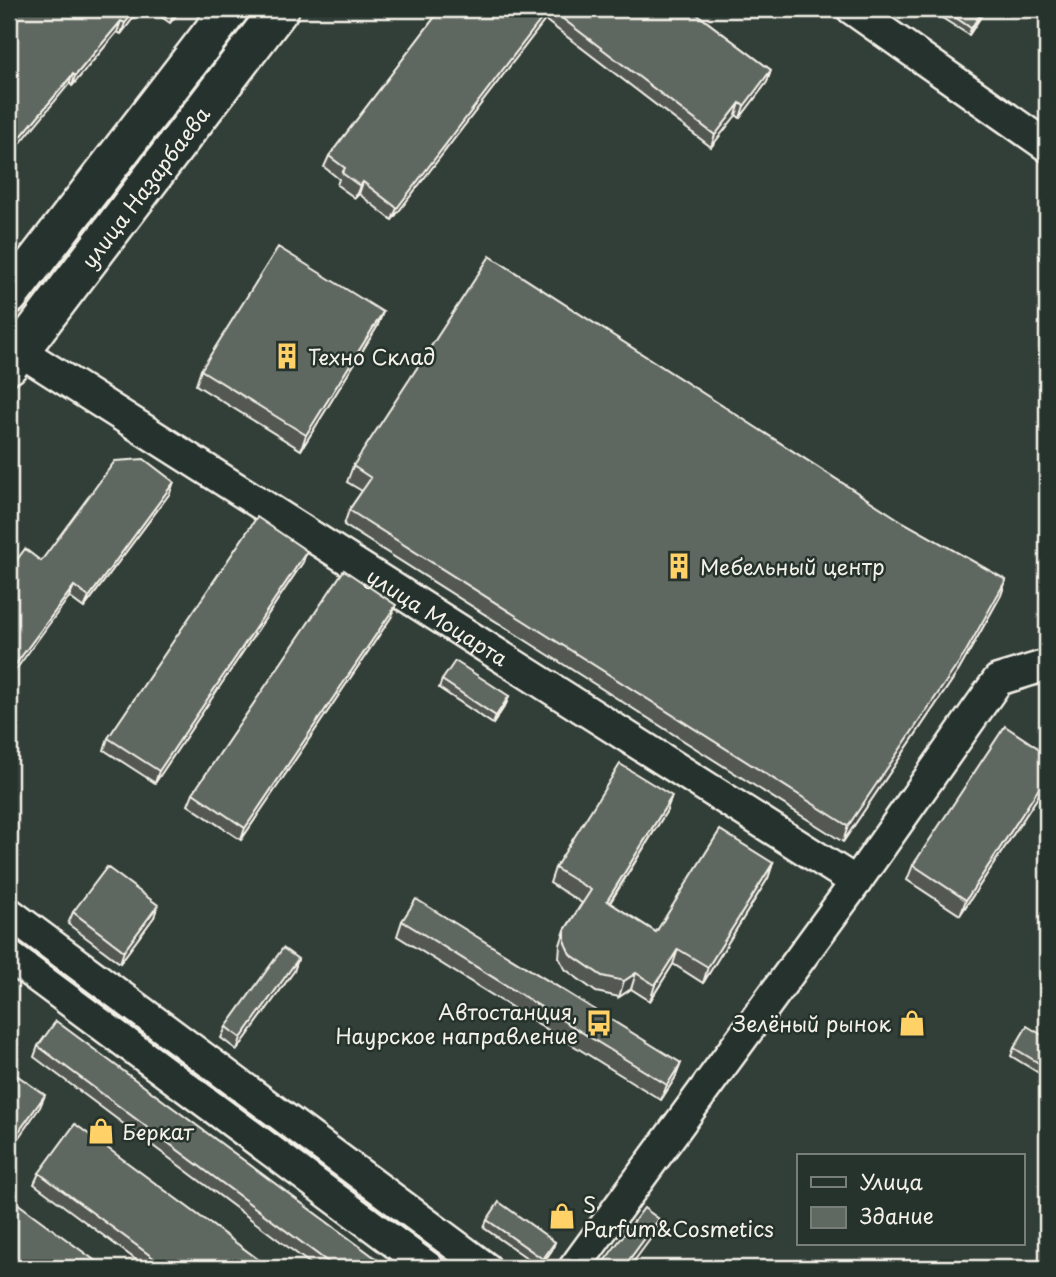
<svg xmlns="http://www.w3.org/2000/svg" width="1056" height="1277" font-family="'Playpen Sans',sans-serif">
<rect width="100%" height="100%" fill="#323e38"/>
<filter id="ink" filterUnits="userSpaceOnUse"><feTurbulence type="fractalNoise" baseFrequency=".0143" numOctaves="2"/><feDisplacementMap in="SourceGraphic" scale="14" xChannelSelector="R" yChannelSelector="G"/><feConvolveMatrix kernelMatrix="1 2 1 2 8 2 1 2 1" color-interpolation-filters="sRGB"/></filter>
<g filter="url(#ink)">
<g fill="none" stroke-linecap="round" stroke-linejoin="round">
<g stroke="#f4f1e8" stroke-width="35">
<g id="minor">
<path d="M 852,9 L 1047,146"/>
<path id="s1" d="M 9,344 L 856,882"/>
<path d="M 9,913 L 486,1268"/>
<path d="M 9,956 L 429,1268"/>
<path d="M 574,1268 L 856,882 L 998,680 L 1047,665"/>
</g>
</g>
<g stroke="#f4f1e8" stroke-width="42">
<g id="major">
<path d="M 9,296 L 230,9"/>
<path id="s2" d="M 9,365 L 280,9"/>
</g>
</g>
<use href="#minor" stroke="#26332d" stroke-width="30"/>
<use href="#major" stroke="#26332d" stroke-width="37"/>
</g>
<path fill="#525953" stroke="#f4f1e8" stroke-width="2" d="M 9,9 L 140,9 L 121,34 L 117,32 L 72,86 Z
M 150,9 L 181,9 L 170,23 Z
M 441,9 L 690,9 L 771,70 L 767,82 L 740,118 L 736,115 L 711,147 L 545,20 L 392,220 L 359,194 L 355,198 L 337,185 L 339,179 L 324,167 L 329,156 Z
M 928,9 L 986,9 L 969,35 Z
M 383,312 L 377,327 L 301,450 L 196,385 L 201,370 Z
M 353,466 L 903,522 L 1006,580 L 1001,595 L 959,670 L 843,842 L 344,525 L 349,510 L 362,491 L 347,482 Z
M 170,493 L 84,608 L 69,597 L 41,561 Z
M 303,562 L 155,783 L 104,750 L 108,738 Z
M 392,616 L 241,840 L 188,805 L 193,793 Z
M 442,680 L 509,696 L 506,704 L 493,724 L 439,688 Z
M 1047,754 L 1047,783 L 960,915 L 907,880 L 913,865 Z
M 666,812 L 610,903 L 656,932 L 773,863 L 768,878 L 703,983 L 673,964 L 650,1001 L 631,989 L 619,997 L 596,992 L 565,969 L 559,958 L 560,945 L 565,930 L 582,903 L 550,883 L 555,868 Z
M 73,912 L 154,917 L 120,963 L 68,924 Z
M 402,921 L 681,1063 L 675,1078 L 661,1100 L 397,936 Z
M 298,959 L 294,971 L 237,1050 L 221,1038 L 226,1027 Z
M 1047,1038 L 1047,1078 L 1011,1056 L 1014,1048 Z
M 38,1046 L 389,1268 L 316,1268 L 34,1057 Z
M 39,1173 L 270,1268 L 147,1268 L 34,1184 Z
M 487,1220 L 555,1242 L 552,1250 L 540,1267 L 484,1228 Z"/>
<path fill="#424944" stroke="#f4f1e8" stroke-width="2" d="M 136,9 L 140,9 L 121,34 L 125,23 Z
M 177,9 L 181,9 L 170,23 L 174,13 Z
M 549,9 L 545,20 L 392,220 L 397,208 Z
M 984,9 L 986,9 L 969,35 L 971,28 Z
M 121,21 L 117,32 L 72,86 L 75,76 Z
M 771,70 L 767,82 L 740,118 L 744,106 Z
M 73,74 L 69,84 L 9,157 L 9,151 Z
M 740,103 L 736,115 L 711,147 L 715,135 Z
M 363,182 L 359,194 L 355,198 L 360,186 Z
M 383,312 L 377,327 L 301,450 L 306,435 Z
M 174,482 L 170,493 L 84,608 L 89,597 Z
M 307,551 L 303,562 L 155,783 L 159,771 Z
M 1006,580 L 1001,595 L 959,670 L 843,842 L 848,826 Z
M 74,586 L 69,597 L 9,679 L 9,673 Z
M 396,605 L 392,616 L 241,840 L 245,828 Z
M 509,696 L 506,704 L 493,724 L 496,716 Z
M 1047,776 L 1047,783 L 960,915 L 966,900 Z
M 672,796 L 666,812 L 601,916 L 607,901 Z
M 773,863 L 768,878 L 703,983 L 708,967 Z
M 158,905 L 154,917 L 120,963 L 124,951 Z
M 678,949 L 673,964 L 650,1001 L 655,985 Z
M 298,959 L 294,971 L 237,1050 L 241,1038 Z
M 636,973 L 631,989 L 619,997 L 624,981 Z
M 681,1063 L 675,1078 L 661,1100 L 667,1085 Z
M 45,1095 L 40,1107 L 9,1151 L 9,1145 Z
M 659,1219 L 654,1234 L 629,1268 L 623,1268 Z
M 555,1242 L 552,1250 L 540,1267 L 543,1259 Z"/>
<path fill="#5f6861" stroke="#f4f1e8" stroke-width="2" d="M 9,9 L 136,9 L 125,23 L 121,21 L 75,76 L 73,74 L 9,151 Z
M 441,9 L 549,9 L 397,208 L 363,182 L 360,186 L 342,173 L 345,168 L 329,156 Z
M 550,9 L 690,9 L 771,70 L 744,106 L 740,103 L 715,135 Z
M 943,9 L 984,9 L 971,28 Z
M 278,247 L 383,312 L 306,435 L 201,370 Z
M 490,256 L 903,522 L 1006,580 L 964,655 L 848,826 L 349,510 L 371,478 L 353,466 Z
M 144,459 L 174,482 L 89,597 L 74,586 L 9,673 L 9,570 L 25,549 L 41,561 L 115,461 Z
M 257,517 L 307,551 L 159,771 L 108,738 Z
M 344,570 L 396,605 L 245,828 L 193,793 Z
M 455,661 L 509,696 L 496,716 L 442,680 Z
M 1005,726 L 1047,754 L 1047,776 L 966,900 L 913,865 Z
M 620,764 L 672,796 L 607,901 L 656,932 L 720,830 L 773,863 L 708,967 L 678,949 L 655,985 L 636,973 L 624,981 L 602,976 L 570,954 L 565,943 L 565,930 L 591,890 L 555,868 Z
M 107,867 L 158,905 L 124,951 L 73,912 Z
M 416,899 L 681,1063 L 667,1085 L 402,921 Z
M 283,948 L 298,959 L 241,1038 L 226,1027 Z
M 56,1021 L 389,1268 L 336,1268 L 38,1046 Z
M 1027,1026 L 1047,1038 L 1047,1068 L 1014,1048 Z
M 18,1076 L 45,1095 L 9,1145 L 9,1089 Z
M 75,1124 L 270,1268 L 167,1268 L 39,1173 Z
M 499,1202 L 555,1242 L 543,1259 L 487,1220 Z
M 17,1203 L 105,1268 L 9,1268 L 9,1214 Z
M 644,1208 L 659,1219 L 623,1268 L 599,1268 Z"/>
</g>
<defs>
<g id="building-bare" transform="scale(2.1)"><path d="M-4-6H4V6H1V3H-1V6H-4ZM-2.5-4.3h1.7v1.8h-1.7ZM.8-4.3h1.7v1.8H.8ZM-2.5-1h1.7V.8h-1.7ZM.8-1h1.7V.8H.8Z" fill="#ffd166" stroke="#26332d" stroke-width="2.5" paint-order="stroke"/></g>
<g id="bus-bare" transform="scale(2.1)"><path d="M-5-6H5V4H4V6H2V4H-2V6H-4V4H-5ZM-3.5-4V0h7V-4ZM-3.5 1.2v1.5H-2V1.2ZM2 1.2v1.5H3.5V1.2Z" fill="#ffd166" stroke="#26332d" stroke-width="2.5" paint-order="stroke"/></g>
<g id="shop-bare" transform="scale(2.1)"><path d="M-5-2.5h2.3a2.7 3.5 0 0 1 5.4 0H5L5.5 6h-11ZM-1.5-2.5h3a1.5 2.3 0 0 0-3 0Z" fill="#ffd166" stroke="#26332d" stroke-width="2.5" paint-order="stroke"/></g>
</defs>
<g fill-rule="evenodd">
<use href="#building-bare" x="287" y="356"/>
<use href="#building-bare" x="679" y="566"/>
<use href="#bus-bare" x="599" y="1023"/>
<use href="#shop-bare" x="912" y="1023"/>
<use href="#shop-bare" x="101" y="1131"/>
<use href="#shop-bare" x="562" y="1216"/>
</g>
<g text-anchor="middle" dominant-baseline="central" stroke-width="5" stroke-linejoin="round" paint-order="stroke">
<g font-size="21" fill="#f4f1e8" stroke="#26332d">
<text stroke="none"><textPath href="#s2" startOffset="224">улица Назарбаева</textPath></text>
<text stroke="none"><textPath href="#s1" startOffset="508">улица Моцарта</textPath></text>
</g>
<g font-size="21" fill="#f4f1e8" stroke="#26332d" text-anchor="start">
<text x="308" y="356">Техно Склад</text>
<text x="700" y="566">Мебельный центр</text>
<text x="578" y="1011" text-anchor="end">Автостанция,<tspan x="578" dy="24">Наурское направление</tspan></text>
<text x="891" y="1023" text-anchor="end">Зелёный рынок</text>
<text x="122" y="1131">Беркат</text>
<text x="583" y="1204">S<tspan x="583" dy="24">Parfum&amp;Cosmetics</tspan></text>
</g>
</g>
<rect width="1056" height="1277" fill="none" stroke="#26332d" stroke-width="35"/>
<rect x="18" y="18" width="1021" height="1242" fill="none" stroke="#f4f1e8" stroke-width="2.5" filter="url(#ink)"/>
<rect x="797" y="1154" width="228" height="91" fill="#26332d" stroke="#787f78" stroke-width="2"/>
<rect x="811" y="1177" width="35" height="10" fill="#26332d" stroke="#787f78" stroke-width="2"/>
<text x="860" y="1190" font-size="21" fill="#f4f1e8">Улица</text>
<rect x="811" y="1207" width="35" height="21" fill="#5f6861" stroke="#787f78" stroke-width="2"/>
<text x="860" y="1224" font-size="21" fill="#f4f1e8">Здание</text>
</svg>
